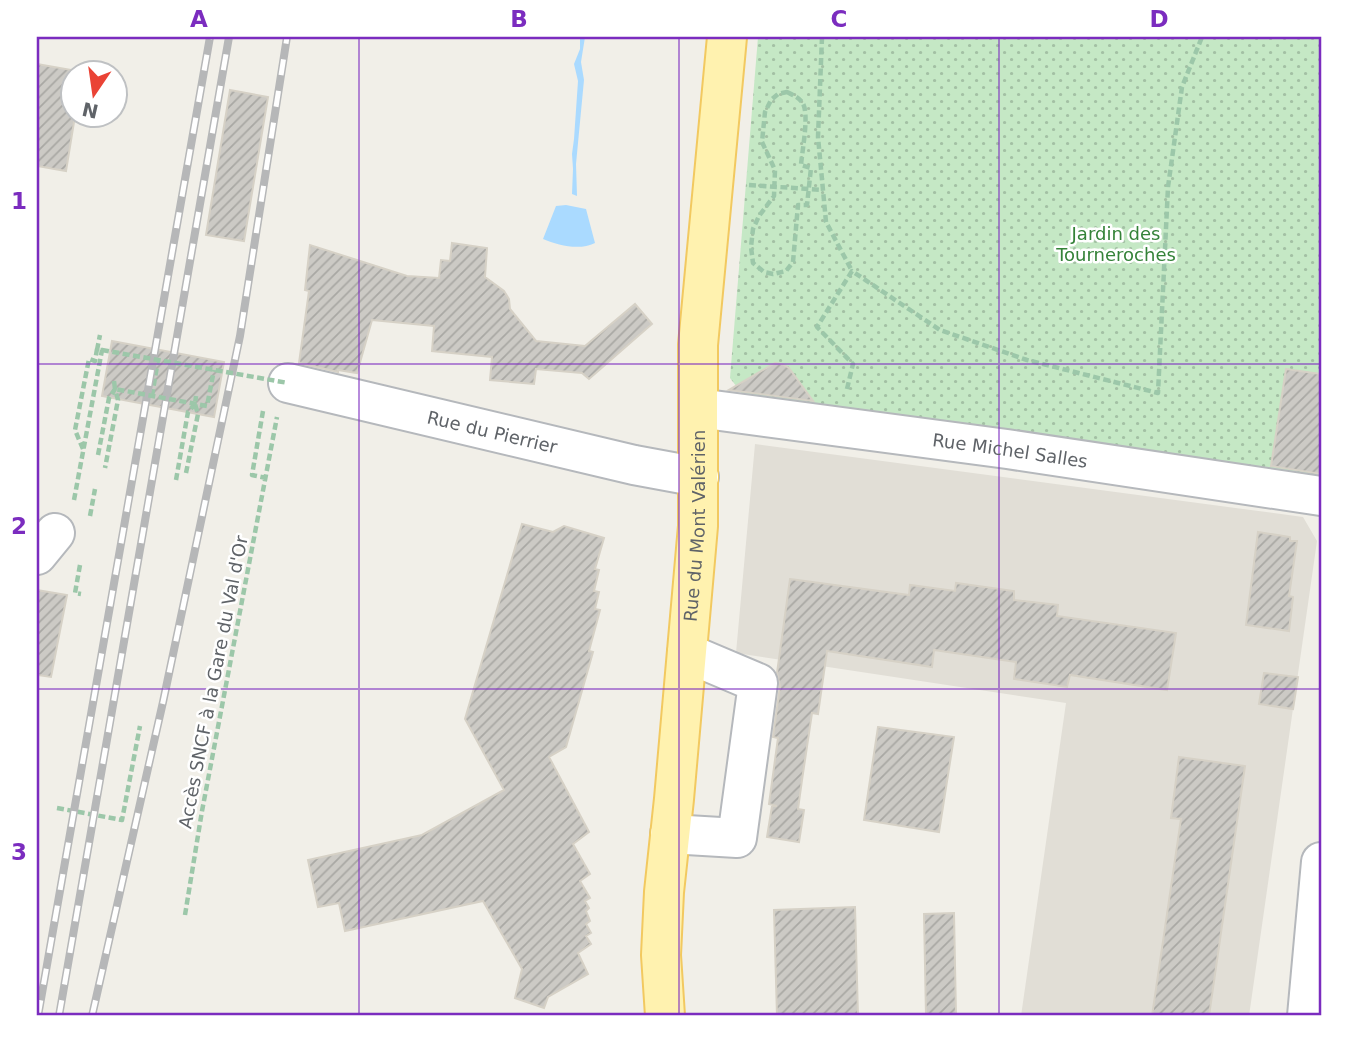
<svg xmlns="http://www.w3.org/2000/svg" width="1358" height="1053" font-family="'DejaVu Sans',sans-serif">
<defs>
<pattern id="park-dots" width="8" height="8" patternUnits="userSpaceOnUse" patternTransform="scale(1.75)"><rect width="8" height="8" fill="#c5e8c5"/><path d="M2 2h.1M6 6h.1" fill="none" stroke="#a3c0a4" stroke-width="1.8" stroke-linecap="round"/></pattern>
<pattern id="building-hatch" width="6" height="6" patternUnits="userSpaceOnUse" patternTransform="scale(1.75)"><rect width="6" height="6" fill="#cccac5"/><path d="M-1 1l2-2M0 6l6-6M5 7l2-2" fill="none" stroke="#a9a8a4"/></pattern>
</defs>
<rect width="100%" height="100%" fill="#f1efe8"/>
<path fill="#e1ded6" d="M 755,444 L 1303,517 L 1317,541 L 1249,1016 L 1021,1016 L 1066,703 L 736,653 Z"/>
<path fill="url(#park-dots)" d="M 758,37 L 1321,37 L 1321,482 L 743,395 L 730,378 Z"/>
<path fill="#aadaff" d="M 580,37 L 585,37 L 581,62 L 584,80 L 576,164 L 577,196 L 572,194 L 573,169 L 572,154 L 574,139 L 578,81 L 574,64 L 580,49 Z
M 566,205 L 586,209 L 595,243 C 579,251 558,245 543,239 L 556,206 Z"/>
<path fill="url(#building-hatch)" stroke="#d6d1c6" stroke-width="2" d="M 37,64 L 83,72 L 83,74 L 74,74 L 74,116 L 75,116 L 66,171 L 37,166 Z
M 230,90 L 268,97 L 244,241 L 206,235 Z
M 452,243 L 487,248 L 485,277 L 504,291 L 509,299 L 510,309 L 536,341 L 585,346 L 635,304 L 652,324 L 589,379 L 582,373 L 536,369 L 534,384 L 490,380 L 492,357 L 432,351 L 434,326 L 372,320 L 357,373 L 338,370 L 338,372 L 299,363 L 309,291 L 305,290 L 310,245 L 407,276 L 439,278 L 441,260 L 450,261 Z
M 112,341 L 224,362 L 214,417 L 102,396 Z
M 775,363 L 782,364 L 789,368 L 813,401 L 729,390 Z
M 1286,369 L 1321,374 L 1321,474 L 1271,466 Z
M 522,524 L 553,532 L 564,526 L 604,538 L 595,569 L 599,570 L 594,591 L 599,592 L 595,609 L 600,610 L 589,651 L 593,652 L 566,747 L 549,757 L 589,832 L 573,844 L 590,874 L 580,881 L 590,898 L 585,901 L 589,908 L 586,911 L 590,921 L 586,924 L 591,933 L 586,936 L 591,944 L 578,953 L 588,974 L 548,997 L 544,1008 L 515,998 L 522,969 L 483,901 L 345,931 L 339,903 L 318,907 L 308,860 L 422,835 L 504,790 L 465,719 Z
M 1258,532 L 1290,537 L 1290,541 L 1297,541 L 1289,596 L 1293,597 L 1289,631 L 1246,625 Z
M 790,579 L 909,595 L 910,585 L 955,591 L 956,583 L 1014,591 L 1014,600 L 1058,605 L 1057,616 L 1176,633 L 1167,690 L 1070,675 L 1067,687 L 1014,679 L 1016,662 L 934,650 L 932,667 L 827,651 L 818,714 L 812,713 L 802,780 L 798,809 L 804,810 L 799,842 L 767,837 L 772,806 L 777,806 L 769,804 L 778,738 L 773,737 L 780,686 L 777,673 Z
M 37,590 L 67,595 L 51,677 L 37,675 Z
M 1264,673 L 1298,677 L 1293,709 L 1259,704 Z
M 878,727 L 954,737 L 939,832 L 864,820 Z
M 1179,757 L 1245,766 L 1209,1016 L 1152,1016 L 1181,819 L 1171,818 Z
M 855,907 L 858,1016 L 777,1016 L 774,910 Z
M 954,913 L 956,1016 L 926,1016 L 924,914 Z"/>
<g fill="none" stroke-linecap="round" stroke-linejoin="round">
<g stroke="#b5b8bc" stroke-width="42">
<g id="minor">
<path id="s1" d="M 288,383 L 634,465 L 699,477"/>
<path id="s2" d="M 698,408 L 1007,449 L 1321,496"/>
<path d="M 37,555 L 55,533"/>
<path d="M 670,834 L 737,838 L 758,683 L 687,653"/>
<path d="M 1307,1016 L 1321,862"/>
</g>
</g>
<g stroke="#f2c960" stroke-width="42">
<g id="major">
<path id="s3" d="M 665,1016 L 661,955 L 664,892 L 674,799 L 698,526 L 698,345 L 727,37"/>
</g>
</g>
<path stroke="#9cc7a9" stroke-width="4.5" stroke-dasharray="7 3.5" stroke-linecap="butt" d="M 822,37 L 818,137 L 826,222 L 852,271
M 787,92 C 793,95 798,97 802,102 C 810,112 802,151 801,165 L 811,168 L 807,205 L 798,205 L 793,262 L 786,271 L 773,274 L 764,272 L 753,263 L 751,247 L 753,229 L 759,216 L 774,196 L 775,170 L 762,142 L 765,112 L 771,100 L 778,94 Z
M 749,185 L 823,190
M 847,389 L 853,364 L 817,327 L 852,271 L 940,330 L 1027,360 L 1158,393 L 1168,187 L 1182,87 L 1202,37
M 152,396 L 158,360
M 263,411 L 252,475 L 266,478
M 83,449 L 75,430 L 89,359 L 95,361 L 97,349
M 98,455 L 109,398 L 115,389 L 118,400 L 105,468
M 186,473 L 198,414 L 195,404 L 196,396
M 176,480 L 188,412 L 195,404
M 74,500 L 102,350 L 97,350 L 100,335
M 90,516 L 95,489
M 80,565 L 75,593 L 81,594
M 57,808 L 122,820 L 140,726
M 185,915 L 202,811 L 277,417"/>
<use href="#minor" stroke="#fff" stroke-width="38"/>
<use href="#major" stroke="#fff2af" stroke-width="38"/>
<g stroke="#b6b7b8" stroke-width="8">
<path id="rail" d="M 38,1016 L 210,37
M 59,1016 L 229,37
M 92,1016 L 163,702 L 240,336 L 287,37"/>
</g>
<use href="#rail" stroke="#fff" stroke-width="5" stroke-dasharray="16" stroke-linecap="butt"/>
<path stroke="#9cc7a9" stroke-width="4.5" stroke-dasharray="7 3.5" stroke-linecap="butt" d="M 102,350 L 288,383
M 114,381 L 115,389 L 207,406 L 214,370"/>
</g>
<path fill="none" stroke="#7b2cbf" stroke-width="2" stroke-opacity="0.55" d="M 359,37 L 359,1016M 679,37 L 679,1016M 999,37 L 999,1016M 37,364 L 1321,364M 37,689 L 1321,689"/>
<g text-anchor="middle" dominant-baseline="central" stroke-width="5" stroke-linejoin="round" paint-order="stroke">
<g font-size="18" fill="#348238" stroke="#fff">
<text x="1116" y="233">Jardin des<tspan x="1116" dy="21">Tourneroches</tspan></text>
</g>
<g font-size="18" fill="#5f6368" stroke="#fff">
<text stroke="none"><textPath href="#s1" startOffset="210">Rue du Pierrier</textPath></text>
<text stroke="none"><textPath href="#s2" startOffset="315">Rue Michel Salles</textPath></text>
<text stroke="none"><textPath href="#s3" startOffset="492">Rue du Mont Valérien</textPath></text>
<text transform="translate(213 682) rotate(-79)">Accès SNCF à la Gare du Val d'Or</text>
</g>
</g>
<rect width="1358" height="1053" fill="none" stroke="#ffffff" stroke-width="77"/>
<g transform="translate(94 94) rotate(193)"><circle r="33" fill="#ffffff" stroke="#bfc1c3" stroke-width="2"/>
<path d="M0-5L12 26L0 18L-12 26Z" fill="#ea4335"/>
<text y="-10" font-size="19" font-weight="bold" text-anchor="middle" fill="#5f6368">N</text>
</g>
<rect x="38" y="38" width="1282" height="976" fill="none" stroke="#7b2cbf" stroke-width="2.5"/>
<g font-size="23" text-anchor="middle" font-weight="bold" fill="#7b2cbf">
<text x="199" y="27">A</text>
<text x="519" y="27">B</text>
<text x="839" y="27">C</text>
<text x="1159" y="27">D</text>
<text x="19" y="209">1</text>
<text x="19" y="534">2</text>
<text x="19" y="860">3</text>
</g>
</svg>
